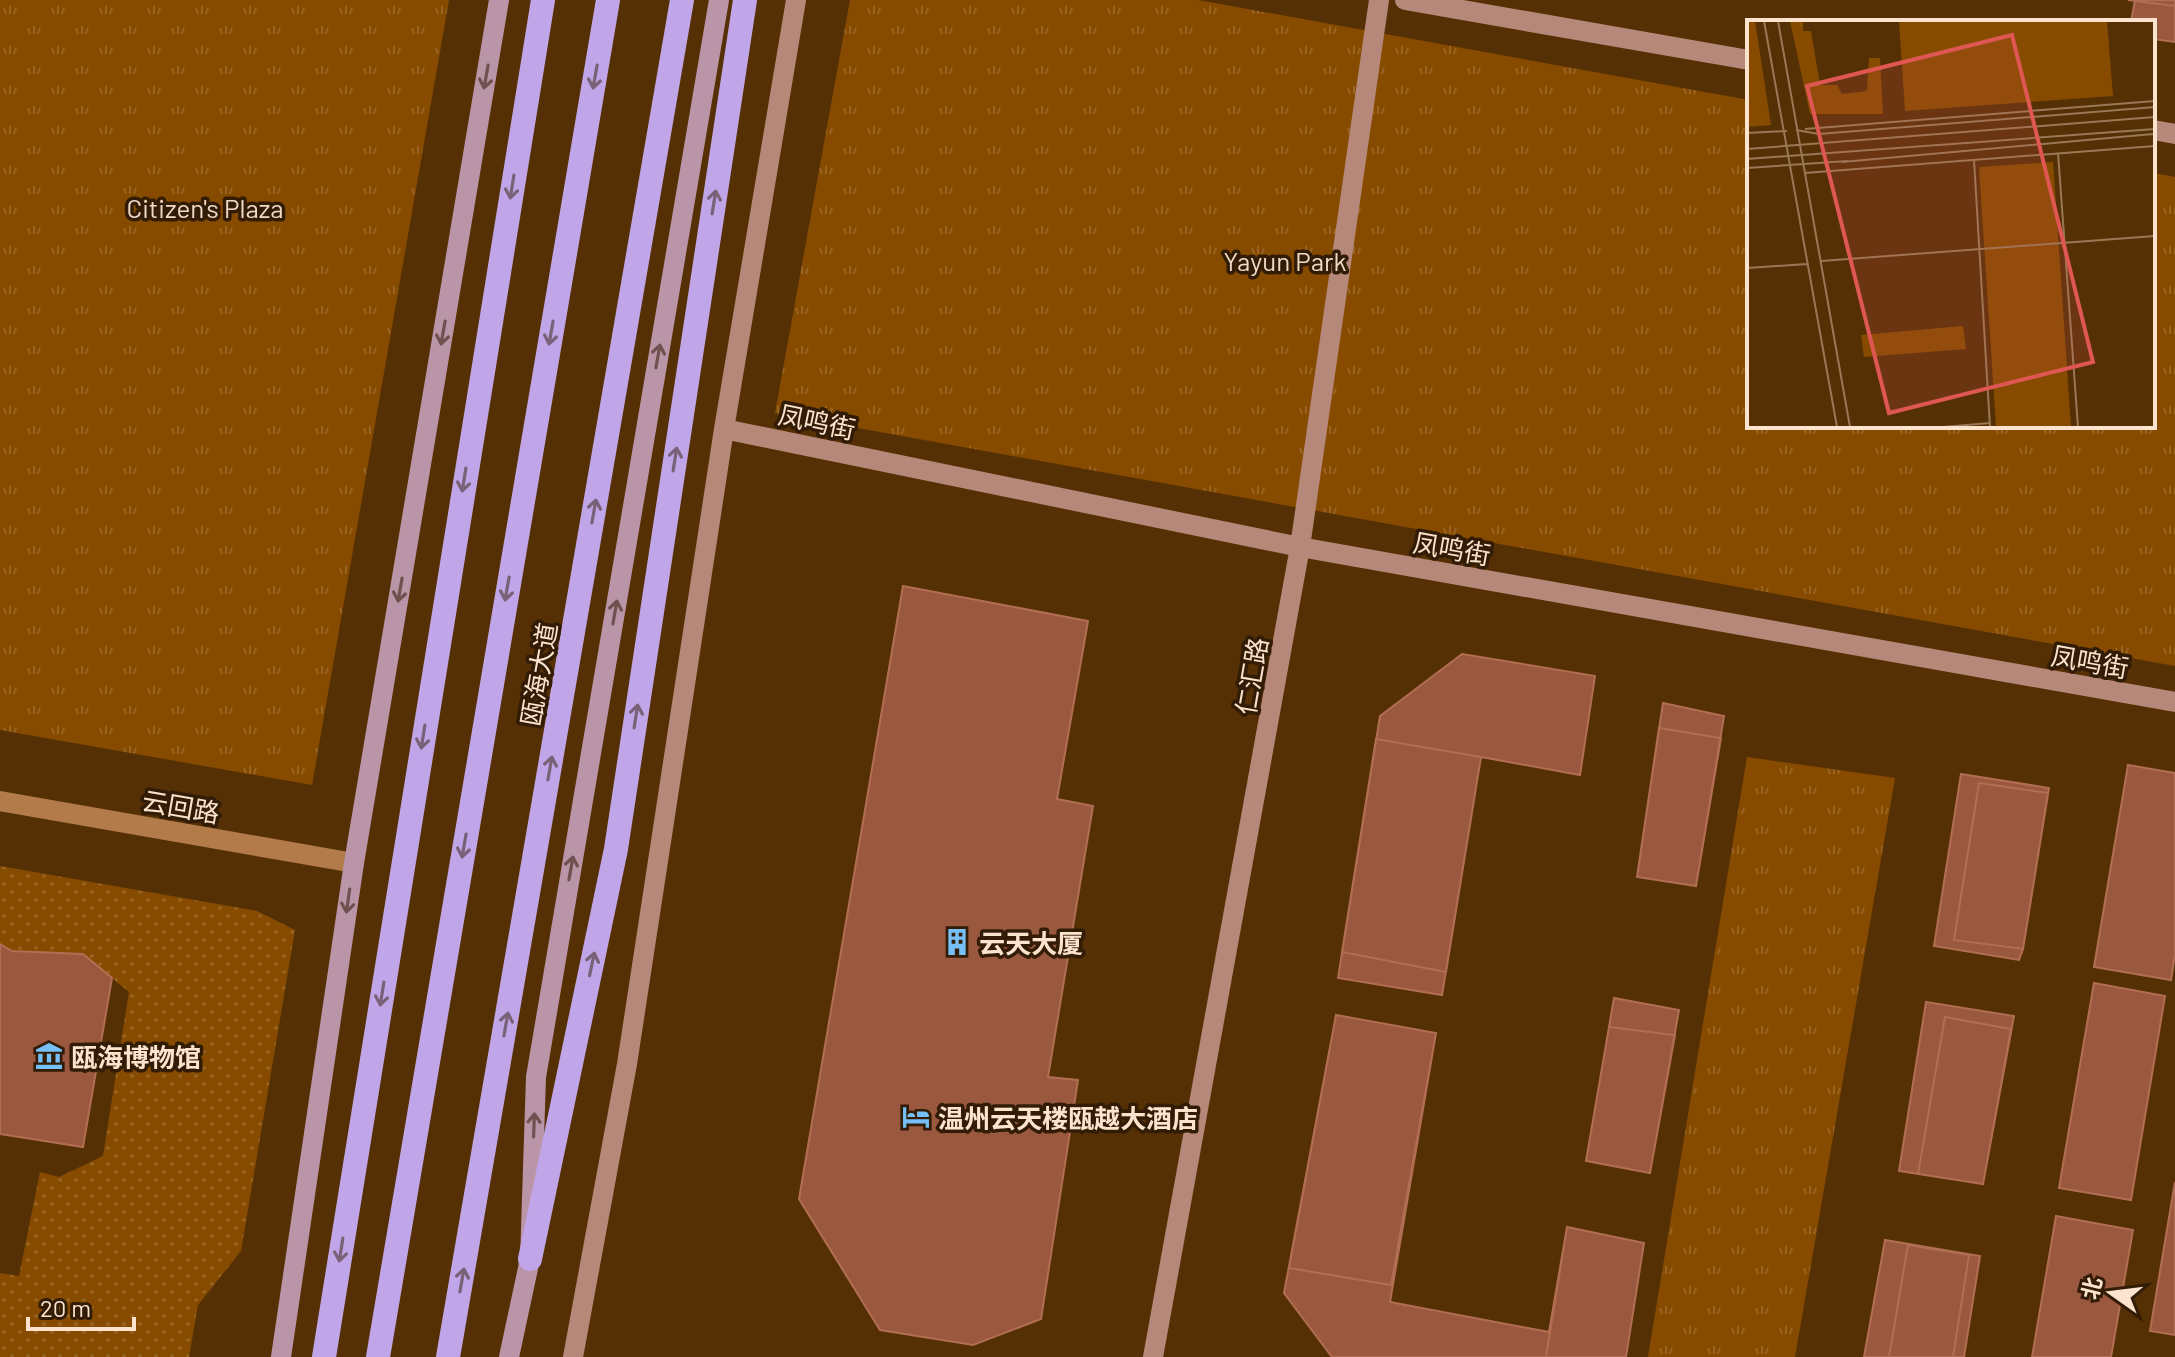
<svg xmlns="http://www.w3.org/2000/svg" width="2175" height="1357" font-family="Barlow,'Noto Sans SC',sans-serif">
<defs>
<pattern id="grass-dots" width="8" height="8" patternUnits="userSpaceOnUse" patternTransform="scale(2)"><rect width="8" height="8" fill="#874b00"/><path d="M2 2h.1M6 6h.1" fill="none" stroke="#996524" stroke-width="1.8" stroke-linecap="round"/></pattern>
<pattern id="park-tufts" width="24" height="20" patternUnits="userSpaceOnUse" patternTransform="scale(2)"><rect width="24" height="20" fill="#874b00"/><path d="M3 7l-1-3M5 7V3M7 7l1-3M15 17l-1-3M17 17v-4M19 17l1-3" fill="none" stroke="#996524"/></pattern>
</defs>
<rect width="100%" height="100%" fill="#563005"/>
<path fill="url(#grass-dots)" d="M 0,866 L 257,911 L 295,930 L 241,1251 L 198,1305 L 189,1357 L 0,1357 L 0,1273 L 19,1276 L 40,1172 L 59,1177 L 103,1156 L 129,992 L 83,954 L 12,951 L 0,944 Z"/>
<path fill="url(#park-tufts)" d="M 0,0 L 449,0 L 312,785 L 0,730 Z
M 850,0 L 1198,0 L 1749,100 L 1749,426 L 2153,426 L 2153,173 L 2175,177 L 2175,666 L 775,413 Z
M 1747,757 L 1895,778 L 1795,1357 L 1648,1357 Z"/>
<path fill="#9a583e" stroke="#b26e53" stroke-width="2" d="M 2128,0 L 2175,0 L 2175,6 Z
M 2135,0 L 2175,0 L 2175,42 L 2153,39 L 2153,22 L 2131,22 Z
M 903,586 L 1088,621 L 1057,799 L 1093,806 L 1048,1077 L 1078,1080 L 1041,1319 L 973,1345 L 880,1330 L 799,1199 Z
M 1462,654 L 1595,676 L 1580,775 L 1481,757 L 1442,995 L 1338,978 L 1380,716 Z
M 1663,703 L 1724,716 L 1696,886 L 1637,877 Z
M 1659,728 L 1721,738 L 1696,886 L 1637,877 Z
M 1376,739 L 1481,757 L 1446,972 L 1342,952 Z
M 2128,765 L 2175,773 L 2175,954 L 2171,980 L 2094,967 Z
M 1961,774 L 2049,788 L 2023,949 L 2019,960 L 1934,946 Z
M 1979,783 L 2048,793 L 2023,949 L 1954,940 Z
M 0,944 L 12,951 L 83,954 L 112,978 L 83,1147 L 0,1134 Z
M 2094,983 L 2165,996 L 2131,1200 L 2059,1188 Z
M 1614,998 L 1679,1010 L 1650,1173 L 1586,1161 Z
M 1926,1002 L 2014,1016 L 1983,1184 L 1899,1171 Z
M 1336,1015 L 1436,1033 L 1390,1302 L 1549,1332 L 1567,1227 L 1644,1243 L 1626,1357 L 1332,1357 L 1284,1293 Z
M 1336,1015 L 1436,1033 L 1391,1285 L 1289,1268 Z
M 1945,1017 L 2011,1029 L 1983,1184 L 1918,1174 Z
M 1609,1027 L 1675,1035 L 1650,1173 L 1586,1161 Z
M 2175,1182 L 2175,1335 L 2150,1331 Z
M 2056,1216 L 2133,1230 L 2111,1357 L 2032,1357 Z
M 1567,1227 L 1644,1243 L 1626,1357 L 1546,1357 Z
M 1885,1240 L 1980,1256 L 1964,1357 L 1864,1357 Z
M 1908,1245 L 1969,1255 L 1953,1357 L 1889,1357 Z"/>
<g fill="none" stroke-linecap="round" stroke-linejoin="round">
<path stroke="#b27b49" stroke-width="20" d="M 0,801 L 354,863"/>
<path stroke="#b68879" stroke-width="20" d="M 1405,0 L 1749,60
M 2153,130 L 2175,134
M 724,429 L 1300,547 L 2175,702
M 573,1357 L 627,1064 L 724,429 L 796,0
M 1153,1357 L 1300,547 L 1379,0"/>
<path stroke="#ba95a8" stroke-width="20" d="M 281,1357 L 354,863 L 499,0
M 509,1357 L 530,1259 L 536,1077 L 719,0"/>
<path stroke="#c0a6e8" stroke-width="24" d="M 530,1259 L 616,849 L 745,0
M 324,1357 L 543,0
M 378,1357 L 608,0
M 448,1357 L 682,0"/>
</g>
<defs><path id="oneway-shaft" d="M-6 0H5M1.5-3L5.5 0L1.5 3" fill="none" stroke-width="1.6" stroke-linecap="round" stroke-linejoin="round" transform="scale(2)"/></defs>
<g stroke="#6f524f">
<use href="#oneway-shaft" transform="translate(486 77) rotate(100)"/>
<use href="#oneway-shaft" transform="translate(443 333) rotate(100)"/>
<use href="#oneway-shaft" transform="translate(658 356) rotate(-80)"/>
<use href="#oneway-shaft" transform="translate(400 590) rotate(100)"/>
<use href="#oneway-shaft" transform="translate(615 612) rotate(-80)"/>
<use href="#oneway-shaft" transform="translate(571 868) rotate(-80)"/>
<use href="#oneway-shaft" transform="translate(348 901) rotate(98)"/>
<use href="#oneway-shaft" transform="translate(534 1125) rotate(-88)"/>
</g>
<g stroke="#796177">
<use href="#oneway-shaft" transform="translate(595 77) rotate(100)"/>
<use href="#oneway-shaft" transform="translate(512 187) rotate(99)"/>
<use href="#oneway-shaft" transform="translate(714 202) rotate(-81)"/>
<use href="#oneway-shaft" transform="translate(551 333) rotate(100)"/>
<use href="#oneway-shaft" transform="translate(675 459) rotate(-81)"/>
<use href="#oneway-shaft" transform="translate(464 480) rotate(99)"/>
<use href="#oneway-shaft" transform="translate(594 511) rotate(-80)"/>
<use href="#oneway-shaft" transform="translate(507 589) rotate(100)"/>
<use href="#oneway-shaft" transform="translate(636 716) rotate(-81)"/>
<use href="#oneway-shaft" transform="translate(423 737) rotate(99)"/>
<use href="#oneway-shaft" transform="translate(550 768) rotate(-80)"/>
<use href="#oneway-shaft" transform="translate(464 846) rotate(100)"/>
<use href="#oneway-shaft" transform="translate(592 964) rotate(-78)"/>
<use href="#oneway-shaft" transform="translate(382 994) rotate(99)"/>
<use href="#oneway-shaft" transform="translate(506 1024) rotate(-80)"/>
<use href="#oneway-shaft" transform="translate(341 1250) rotate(99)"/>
<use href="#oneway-shaft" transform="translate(462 1280) rotate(-80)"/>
</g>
<defs>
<g id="building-bare" transform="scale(2.16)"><path d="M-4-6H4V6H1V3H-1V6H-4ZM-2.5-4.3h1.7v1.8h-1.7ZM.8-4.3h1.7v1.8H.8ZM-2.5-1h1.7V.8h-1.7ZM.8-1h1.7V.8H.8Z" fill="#76c0f7" stroke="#321c06" stroke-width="2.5" paint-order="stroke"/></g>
<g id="museum-bare" transform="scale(2.16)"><path d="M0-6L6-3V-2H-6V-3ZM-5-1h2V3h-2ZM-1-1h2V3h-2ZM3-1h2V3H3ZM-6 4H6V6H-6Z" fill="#76c0f7" stroke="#321c06" stroke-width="2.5" paint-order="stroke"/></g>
<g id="hotel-bare" transform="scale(2.16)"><path d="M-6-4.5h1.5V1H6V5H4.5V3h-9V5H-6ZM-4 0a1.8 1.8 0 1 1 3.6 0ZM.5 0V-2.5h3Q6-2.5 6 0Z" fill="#76c0f7" stroke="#321c06" stroke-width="2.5" paint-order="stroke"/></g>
</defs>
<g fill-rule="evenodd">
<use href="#building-bare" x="957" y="942"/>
<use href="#museum-bare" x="49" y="1056"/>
<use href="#hotel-bare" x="916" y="1117"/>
</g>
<g text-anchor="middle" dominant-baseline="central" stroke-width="7" stroke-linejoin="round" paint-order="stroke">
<g font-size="26" fill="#f0dac8" stroke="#321c06">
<text x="205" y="207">Citizen's Plaza</text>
<text x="1285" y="260">Yayun Park</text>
</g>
<g font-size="26" fill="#fbe3ce" stroke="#321c06">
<text transform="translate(817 421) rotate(12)">凤鸣街</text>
<text transform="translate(1452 548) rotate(10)">凤鸣街</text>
<text transform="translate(2090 661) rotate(10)">凤鸣街</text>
<text transform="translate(538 674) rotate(-80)">瓯海大道</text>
<text transform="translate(1251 676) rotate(-80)">仁汇路</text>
<text transform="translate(181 806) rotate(10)">云回路</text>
</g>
<g font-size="26" font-weight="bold" fill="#fbe3ce" stroke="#321c06" text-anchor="start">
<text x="979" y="942">云天大厦</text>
<text x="71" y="1056">瓯海博物馆</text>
<text x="938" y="1117">温州云天楼瓯越大酒店</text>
</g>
</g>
<g transform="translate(1747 20)">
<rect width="408" height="408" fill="#563005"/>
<path d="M 0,1 L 8,1 L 24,105 L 0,107 ZM 43,1 L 56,1 L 56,11 L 64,11 L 73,65 L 90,65 L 95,74 L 120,71 L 122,38 L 133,38 L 136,94 L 63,94 Z" fill="#874b00"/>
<path d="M 152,1 L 360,1 L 366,76 L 158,91 ZM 306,142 L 324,407 L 249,407 L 232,147 ZM 216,306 L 219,329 L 117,337 L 114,315 Z" fill="#874b00"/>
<path fill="none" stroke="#987855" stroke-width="2" d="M 17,1 L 90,407M 31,1 L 103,407M 58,109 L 408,81M 49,110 L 72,114 L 408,87M 0,113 L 40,111M 0,129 L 408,97M 311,133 L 331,407M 0,139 L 408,109M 227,140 L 243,407M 95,142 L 406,114M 0,148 L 101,141M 58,153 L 408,126M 74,241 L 408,216M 0,248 L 60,244M 196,407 L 243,403"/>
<path fill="#df5752" fill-opacity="0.15" stroke="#df5752" stroke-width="4" d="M 265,15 L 346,342 L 142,393 L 60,66 Z"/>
<rect width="408" height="408" fill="none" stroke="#fbe3ce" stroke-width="4"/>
</g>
<g transform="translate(2111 1293) rotate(284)" stroke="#321c06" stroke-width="6" paint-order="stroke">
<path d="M0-6L14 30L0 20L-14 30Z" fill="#fbe3ce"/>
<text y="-12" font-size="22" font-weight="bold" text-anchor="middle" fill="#fbe3ce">北</text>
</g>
<path d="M28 1317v12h106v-12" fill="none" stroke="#fbe3ce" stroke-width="4"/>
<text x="40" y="1317" font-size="24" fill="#fbe3ce" stroke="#321c06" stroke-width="6" paint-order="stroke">20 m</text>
</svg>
